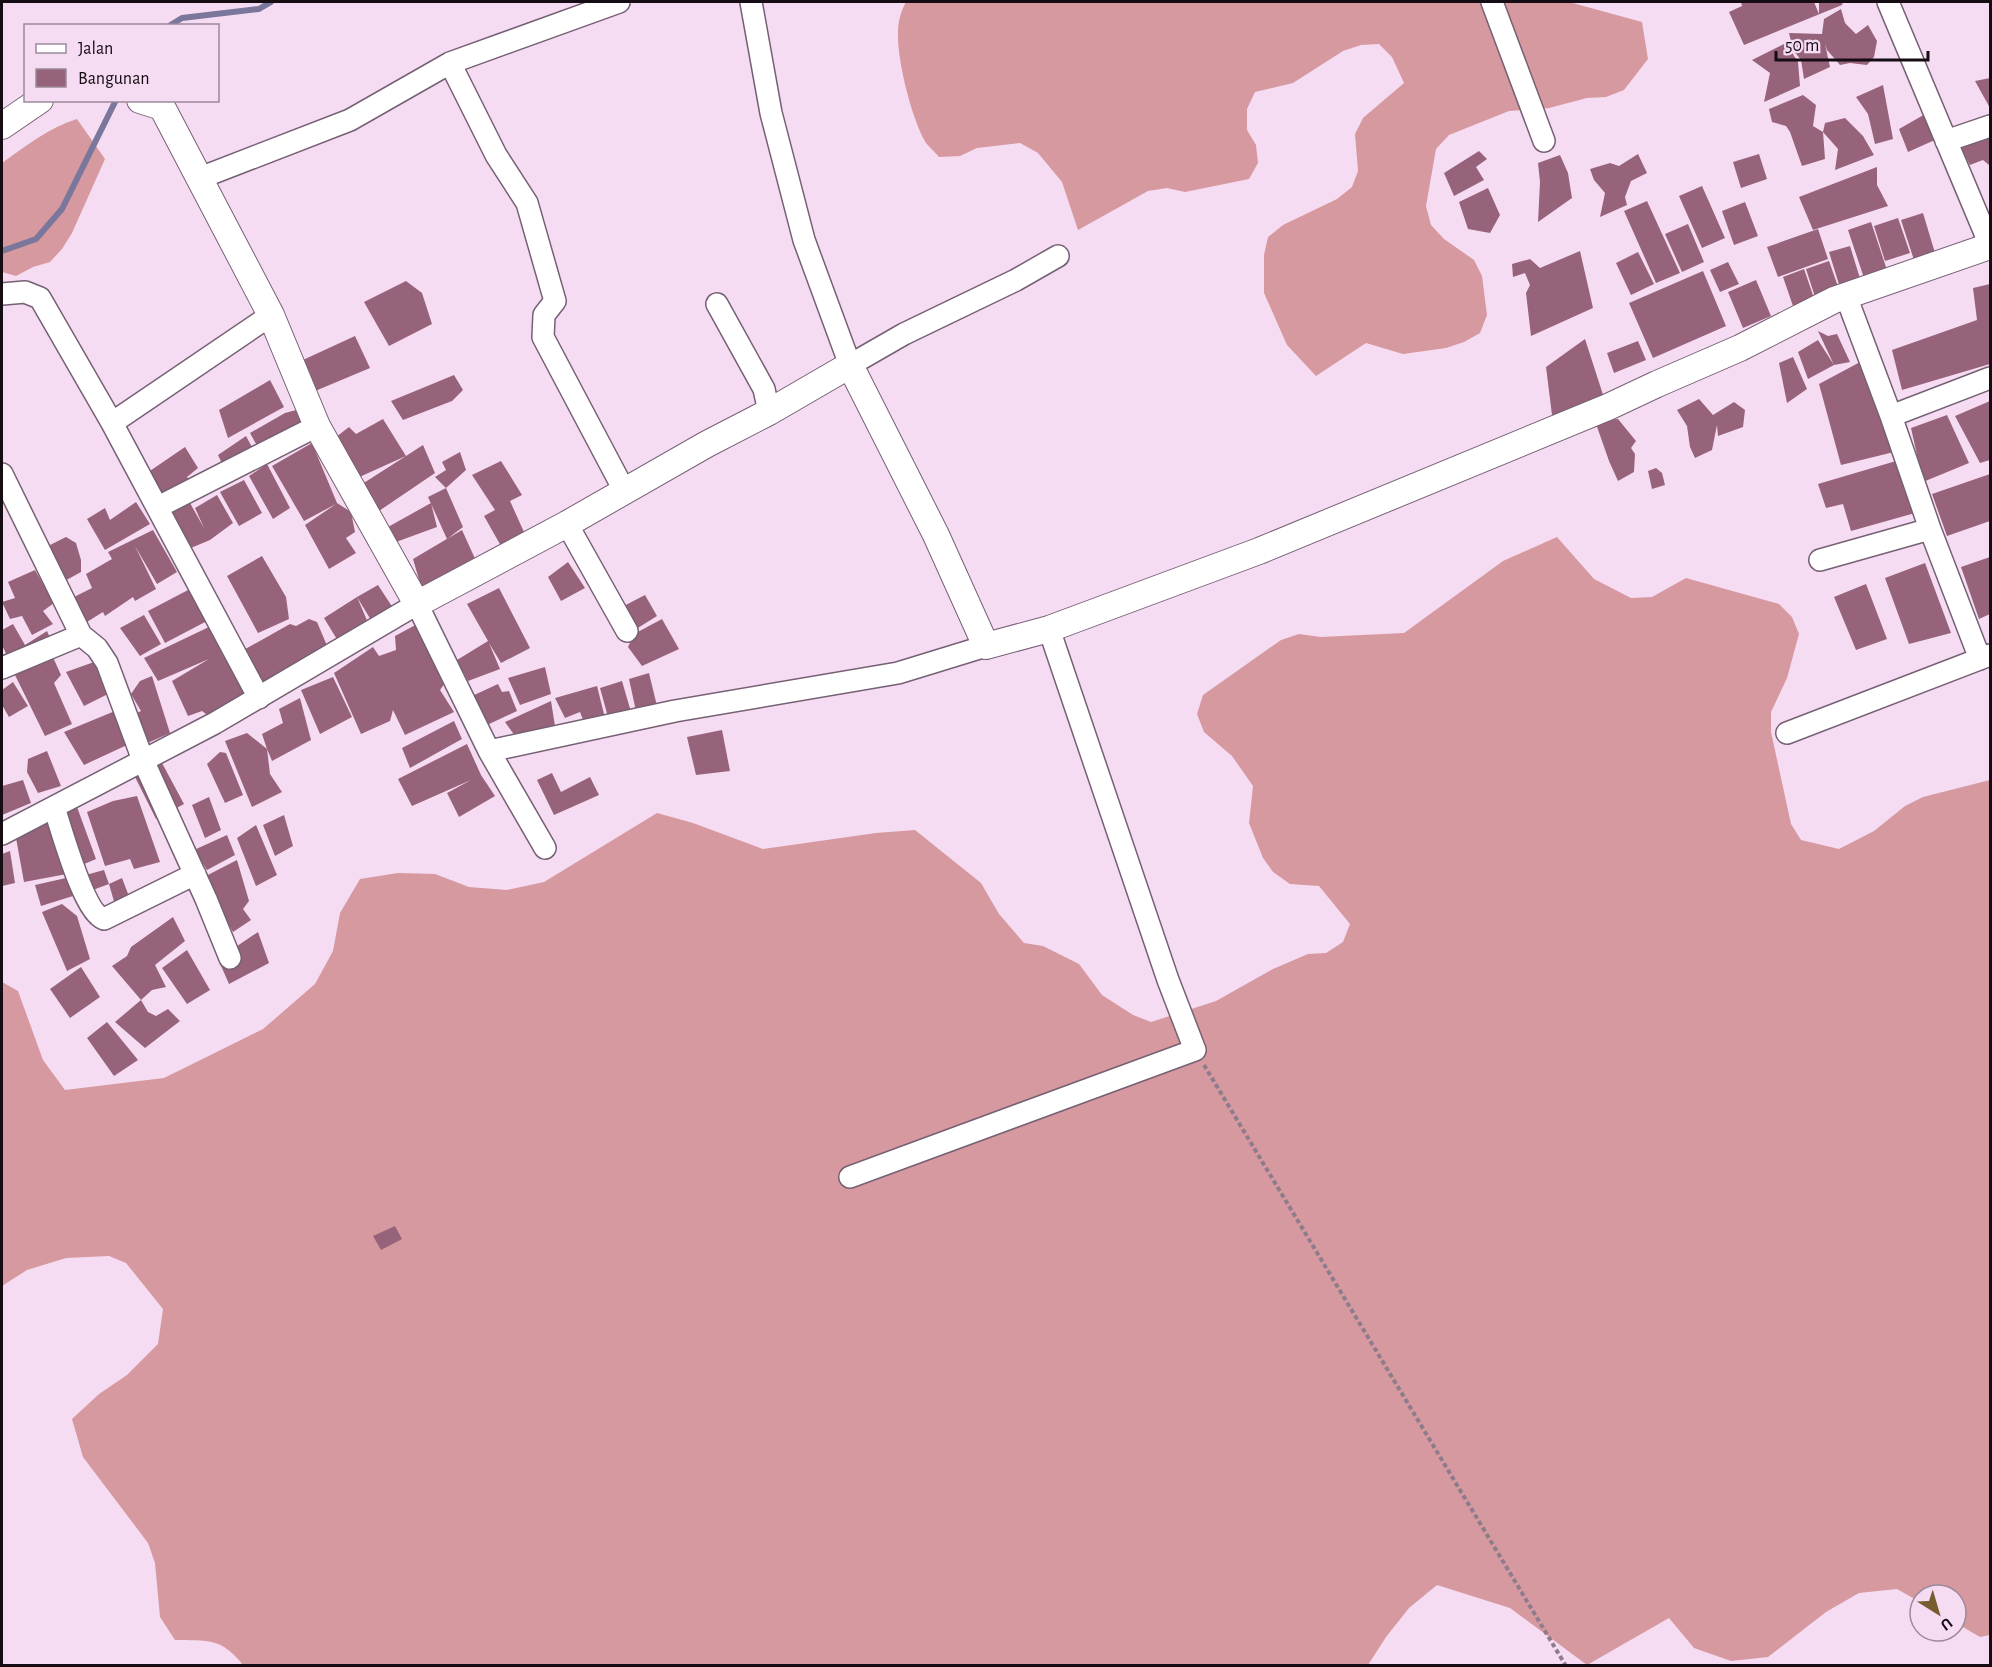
<svg xmlns="http://www.w3.org/2000/svg" width="1992" height="1667" font-family="'Alegreya Sans',sans-serif">
<rect width="100%" height="100%" fill="#f6dcf3"/>
<path fill="#d6999f" d="M 906,2 L 1569,2 L 1642,22 L 1648,59 L 1624,90 L 1606,97 L 1587,98 L 1549,108 L 1509,111 L 1449,135 L 1436,149 L 1426,206 L 1431,225 L 1444,239 L 1474,260 L 1482,276 L 1487,315 L 1480,333 L 1464,342 L 1446,348 L 1403,354 L 1366,343 L 1316,376 L 1287,345 L 1264,293 L 1264,255 L 1268,237 L 1283,225 L 1337,199 L 1352,187 L 1358,171 L 1355,134 L 1363,118 L 1404,83 L 1392,57 L 1379,44 L 1361,45 L 1343,51 L 1293,83 L 1255,92 L 1247,109 L 1247,130 L 1256,145 L 1258,163 L 1249,179 L 1185,192 L 1167,188 L 1148,191 L 1078,230 L 1062,182 L 1038,153 L 1020,143 L 977,148 L 960,156 L 939,157 C 935,152 930,148 926,143 C 912,120 897,60 898,33 C 898,21 901,11 906,2 Z
M 77,119 L 105,159 L 72,233 L 62,249 L 50,262 L 33,267 L 16,276 L 2,272 L 2,163 C 26,146 48,128 77,119 Z
M 1557,537 L 1594,579 L 1631,598 L 1652,597 L 1686,578 L 1779,604 L 1792,617 L 1799,634 L 1787,678 L 1771,712 L 1771,732 L 1791,824 L 1801,840 L 1839,849 L 1874,831 L 1905,806 L 1923,797 L 1990,780 L 1990,1635 L 1980,1637 L 1956,1623 L 1956,1595 L 1920,1595 L 1920,1602 L 1897,1589 L 1859,1593 L 1826,1612 L 1768,1657 L 1731,1661 L 1694,1648 L 1669,1618 L 1587,1665 L 1510,1608 L 1437,1585 L 1409,1608 L 1386,1637 L 1368,1665 L 243,1665 C 221,1637 208,1641 175,1640 L 160,1617 L 155,1563 L 148,1543 L 83,1457 L 72,1419 L 99,1394 L 127,1375 L 158,1344 L 163,1309 L 126,1263 L 109,1256 L 66,1258 L 27,1270 L 2,1286 L 2,982 L 18,991 L 43,1060 L 65,1090 L 164,1078 L 263,1029 L 315,984 L 333,951 L 340,913 L 360,879 L 398,873 L 435,874 L 469,887 L 507,890 L 544,882 L 657,813 L 693,823 L 763,849 L 876,833 L 915,830 L 981,883 L 999,914 L 1024,943 L 1043,946 L 1079,964 L 1102,995 L 1133,1015 L 1151,1022 L 1216,1001 L 1273,969 L 1308,954 L 1326,953 L 1343,942 L 1350,924 L 1319,886 L 1290,884 L 1273,872 L 1263,858 L 1249,823 L 1253,786 L 1232,756 L 1204,732 L 1197,714 L 1203,695 L 1281,640 L 1299,634 L 1321,637 L 1404,633 L 1503,561 Z"/>
<g fill="none" stroke-linecap="round" stroke-linejoin="round">
<path stroke="#7a769c" stroke-width="6" d="M 169,26 L 182,18 L 259,9 L 271,2
M 2,251 L 36,239 L 62,209 L 116,100"/>
</g>
<path fill="#97637a" d="M 1741,2 L 1814,2 L 1819,14 L 1819,2 L 1843,2 L 1842,5 L 1744,45 L 1729,12 L 1742,6 Z
M 1841,9 L 1845,23 L 1856,34 L 1868,25 L 1877,41 L 1874,57 L 1867,65 L 1850,63 L 1840,65 L 1827,50 L 1825,44 L 1830,67 L 1804,79 L 1801,60 L 1793,50 L 1789,33 L 1822,34 L 1824,19 Z
M 1786,43 L 1798,62 L 1800,86 L 1764,102 L 1770,73 L 1752,60 Z
M 1990,78 L 1990,108 L 1975,81 Z
M 1883,85 L 1893,139 L 1875,144 L 1868,114 L 1856,97 Z
M 1803,95 L 1816,105 L 1813,126 L 1823,132 L 1825,123 L 1845,118 L 1863,136 L 1874,155 L 1835,170 L 1838,149 L 1823,132 L 1825,159 L 1802,166 L 1790,132 L 1786,126 L 1772,122 L 1769,109 Z
M 1927,113 L 1937,139 L 1908,152 L 1899,129 Z
M 1990,134 L 1990,164 L 1989,165 L 1983,160 L 1970,165 L 1959,145 Z
M 1479,151 L 1487,159 L 1476,167 L 1484,180 L 1454,196 L 1444,173 Z
M 1638,154 L 1647,173 L 1631,181 L 1625,197 L 1627,205 L 1600,217 L 1605,193 L 1594,180 L 1590,169 L 1610,163 L 1619,166 Z
M 1759,154 L 1767,179 L 1741,188 L 1733,162 Z
M 1560,155 L 1568,173 L 1572,198 L 1538,222 L 1540,182 L 1538,163 Z
M 1877,167 L 1877,185 L 1888,206 L 1813,230 L 1799,197 Z
M 1702,186 L 1725,238 L 1702,248 L 1679,196 Z
M 1488,188 L 1500,215 L 1490,233 L 1468,229 L 1459,202 Z
M 1647,201 L 1680,273 L 1656,283 L 1624,211 Z
M 1745,202 L 1758,236 L 1734,245 L 1722,211 Z
M 1923,213 L 1935,253 L 1914,260 L 1901,220 Z
M 1898,218 L 1910,253 L 1885,261 L 1874,226 Z
M 1871,222 L 1887,270 L 1864,278 L 1848,230 Z
M 1688,224 L 1704,262 L 1682,272 L 1665,234 Z
M 1818,229 L 1828,259 L 1778,277 L 1767,247 Z
M 1850,246 L 1863,288 L 1842,294 L 1829,252 Z
M 1580,251 L 1593,308 L 1531,336 L 1526,293 L 1530,285 L 1525,273 L 1513,277 L 1512,264 L 1530,259 L 1540,268 Z
M 1638,252 L 1654,284 L 1631,295 L 1616,263 Z
M 1829,261 L 1841,295 L 1817,303 L 1806,269 Z
M 1728,262 L 1739,284 L 1720,292 L 1710,270 Z
M 1804,269 L 1814,298 L 1793,306 L 1783,277 Z
M 1703,271 L 1726,326 L 1653,358 L 1629,303 Z
M 1756,280 L 1771,316 L 1743,328 L 1728,292 Z
M 406,281 L 422,293 L 432,324 L 389,346 L 364,302 Z
M 1990,284 L 1990,364 L 1902,390 L 1892,350 L 1977,320 L 1973,288 Z
M 1818,331 L 1828,336 L 1837,334 L 1850,362 L 1834,365 Z
M 355,336 L 370,368 L 308,394 L 292,365 Z
M 1585,339 L 1606,404 L 1553,423 L 1546,367 Z
M 1818,340 L 1834,365 L 1808,379 L 1798,352 Z
M 1638,341 L 1646,360 L 1614,373 L 1607,353 Z
M 1793,357 L 1807,389 L 1787,403 L 1779,363 Z
M 1862,361 L 1894,452 L 1841,465 L 1819,384 Z
M 454,375 L 463,390 L 452,401 L 403,420 L 391,401 Z
M 270,380 L 284,407 L 228,438 L 219,410 Z
M 1699,399 L 1713,415 L 1734,402 L 1745,410 L 1743,427 L 1718,436 L 1717,425 L 1712,450 L 1695,458 L 1690,447 L 1687,426 L 1677,410 Z
M 1990,401 L 1990,460 L 1980,463 L 1955,416 Z
M 300,409 L 312,436 L 267,464 L 290,508 L 273,519 L 249,476 L 267,464 L 250,433 L 285,413 Z
M 1947,415 L 1969,463 L 1923,482 L 1911,428 Z
M 383,419 L 406,456 L 423,445 L 435,473 L 376,513 L 359,486 L 406,456 L 355,479 L 331,441 L 349,427 L 356,434 Z
M 1618,419 L 1636,441 L 1631,448 L 1635,454 L 1634,472 L 1618,481 L 1609,461 L 1595,421 Z
M 246,436 L 259,460 L 228,476 L 218,455 Z
M 312,443 L 337,503 L 351,512 L 355,532 L 346,538 L 356,553 L 329,569 L 305,525 L 336,504 L 304,521 L 272,466 Z
M 185,447 L 198,468 L 187,477 L 199,495 L 166,510 L 144,475 Z
M 460,452 L 466,470 L 446,488 L 435,477 L 446,470 L 442,462 Z
M 501,461 L 522,495 L 510,501 L 524,532 L 501,546 L 484,516 L 495,510 L 472,475 Z
M 1896,461 L 1915,513 L 1851,531 L 1843,504 L 1826,508 L 1818,484 Z
M 1656,468 L 1662,473 L 1665,485 L 1652,489 L 1648,471 Z
M 1990,474 L 1990,521 L 1947,536 L 1932,494 Z
M 244,480 L 262,513 L 239,526 L 220,492 Z
M 446,488 L 463,527 L 447,539 L 428,497 Z
M 217,495 L 233,523 L 210,540 L 186,550 L 166,514 L 190,503 L 204,528 L 195,508 Z
M 136,502 L 150,524 L 105,550 L 87,519 L 105,508 L 110,520 Z
M 431,503 L 437,527 L 396,542 L 388,527 Z
M 153,530 L 177,572 L 157,584 L 135,546 L 156,589 L 135,601 L 133,597 L 105,616 L 103,612 L 82,625 L 68,600 L 92,588 L 86,574 L 112,559 L 108,552 Z
M 462,530 L 477,563 L 422,590 L 413,559 Z
M 66,537 L 76,543 L 81,560 L 81,572 L 61,583 L 42,549 Z
M 262,556 L 286,597 L 289,619 L 258,633 L 227,576 Z
M 1990,557 L 1990,614 L 1979,619 L 1961,567 Z
M 568,562 L 585,588 L 561,601 L 548,577 Z
M 1925,563 L 1951,633 L 1909,644 L 1885,578 Z
M 35,570 L 54,603 L 43,611 L 53,624 L 32,635 L 22,616 L 10,619 L 2,602 L 15,598 L 8,582 Z
M 1866,584 L 1887,639 L 1856,650 L 1834,597 Z
M 378,585 L 395,611 L 374,625 L 357,597 L 369,625 L 338,641 L 324,618 L 357,597 Z
M 499,588 L 530,648 L 501,663 L 489,643 L 500,669 L 468,681 L 457,660 L 488,641 L 467,604 Z
M 188,590 L 207,621 L 165,643 L 148,611 Z
M 645,595 L 657,616 L 633,631 L 620,608 Z
M 144,615 L 161,644 L 140,656 L 120,628 Z
M 309,619 L 317,622 L 328,648 L 260,691 L 240,652 L 290,624 L 296,626 Z
M 662,619 L 679,649 L 642,666 L 628,647 L 634,634 Z
M 421,622 L 447,680 L 440,690 L 454,712 L 405,735 L 393,710 L 390,721 L 361,734 L 334,673 L 373,647 L 379,656 L 396,650 L 395,636 Z
M 13,624 L 25,645 L 47,631 L 52,642 L 9,660 L 2,645 L 2,630 Z
M 211,626 L 222,654 L 242,684 L 247,699 L 211,718 L 202,711 L 188,716 L 172,681 L 209,659 L 158,681 L 144,658 Z
M 52,655 L 61,675 L 54,683 L 72,724 L 45,736 L 14,673 Z
M 94,662 L 108,694 L 84,706 L 66,672 Z
M 545,667 L 551,694 L 520,705 L 508,678 Z
M 649,673 L 657,706 L 636,711 L 629,679 Z
M 152,676 L 170,733 L 143,745 L 131,716 L 141,711 L 131,694 L 140,681 Z
M 333,677 L 352,717 L 320,734 L 301,690 Z
M 622,681 L 631,712 L 608,717 L 600,688 Z
M 13,682 L 28,706 L 9,717 L 2,705 L 2,690 Z
M 498,684 L 502,692 L 509,691 L 517,711 L 487,725 L 472,696 Z
M 597,686 L 606,722 L 585,725 L 580,712 L 565,718 L 555,698 Z
M 300,698 L 311,740 L 272,761 L 267,749 L 270,774 L 282,792 L 252,807 L 225,741 L 247,733 L 267,749 L 262,734 L 283,723 L 279,709 Z
M 551,701 L 555,726 L 518,740 L 505,722 Z
M 115,711 L 127,745 L 84,765 L 64,732 Z
M 454,721 L 462,739 L 410,768 L 402,748 Z
M 722,730 L 730,771 L 696,775 L 687,737 Z
M 467,744 L 481,775 L 495,796 L 459,817 L 447,793 L 471,780 L 412,806 L 398,779 Z
M 47,751 L 61,786 L 38,793 L 27,772 L 28,759 Z
M 220,752 L 226,753 L 243,795 L 225,803 L 207,764 Z
M 162,763 L 184,804 L 156,819 L 135,777 Z
M 552,773 L 561,792 L 590,777 L 599,795 L 554,815 L 537,780 Z
M 23,780 L 31,803 L 2,815 L 2,786 Z
M 137,796 L 160,862 L 134,869 L 130,859 L 105,866 L 87,812 L 113,801 Z
M 209,797 L 221,830 L 205,838 L 192,805 Z
M 77,807 L 96,859 L 70,870 L 49,817 Z
M 284,815 L 293,846 L 275,856 L 263,825 Z
M 47,822 L 67,874 L 24,882 L 16,838 Z
M 256,825 L 277,875 L 256,886 L 237,838 Z
M 227,835 L 235,855 L 207,870 L 194,850 Z
M 10,851 L 15,883 L 2,886 L 2,854 Z
M 237,860 L 249,901 L 243,909 L 251,920 L 233,932 L 202,878 Z
M 104,870 L 109,884 L 90,891 L 82,876 Z
M 66,878 L 73,896 L 41,906 L 35,885 Z
M 122,878 L 130,899 L 115,905 L 109,884 Z
M 62,904 L 77,916 L 90,959 L 67,971 L 42,912 Z
M 173,917 L 185,941 L 155,965 L 166,987 L 152,990 L 141,1000 L 112,966 L 127,956 L 131,947 Z
M 258,932 L 269,963 L 229,984 L 218,959 Z
M 187,950 L 210,990 L 187,1004 L 162,968 Z
M 81,967 L 100,997 L 70,1018 L 50,989 Z
M 141,1000 L 148,1012 L 156,1016 L 168,1009 L 180,1021 L 145,1048 L 115,1022 Z
M 107,1022 L 138,1060 L 114,1076 L 87,1038 Z
M 395,1226 L 402,1239 L 381,1250 L 373,1236 Z"/>
<g fill="none" stroke-linecap="round" stroke-linejoin="round">
<g stroke="#766074" stroke-width="24">
<path id="minor" d="M 751,2 L 771,113 L 804,240 L 850,365 L 904,334 L 1016,280 L 1058,256
M 1492,2 L 1544,141
M 1888,2 L 1990,245
M 450,63 L 496,155 L 527,203 L 555,301 L 544,315 L 543,337 L 625,492
M 1946,141 L 1990,126
M 200,178 L 350,120 L 450,63 L 619,2
M 2,294 L 25,292 L 40,298 L 112,423 L 259,698
M 1846,296 L 1891,416 L 1930,529 L 1980,659
M 717,304 L 764,389 L 769,412
M 1891,416 L 1990,378
M 112,423 L 271,315
M 2,474 L 81,635 L 97,648 L 107,663 L 143,760 L 206,899 L 230,958
M 158,507 L 317,426
M 567,524 L 627,631
M 1820,560 L 1930,529
M 2,668 L 81,635
M 1787,733 L 1990,655
M 489,751 L 675,711 L 898,673 L 986,646
M 54,807 C 61,828 84,913 104,919 L 195,874
M 2,834 L 215,723 L 417,604 L 489,751 L 545,848
M 850,1177 L 1195,1050 L 1168,980 L 1049,629"/>
</g>
<g stroke="#766074" stroke-width="28">
<path id="tertiary" d="M 140,100 L 162,107 L 271,315 L 317,426 L 417,604 L 567,524 L 707,444 L 769,412 L 850,365 L 936,535 L 986,646 L 1049,629 L 1259,551 L 1608,407 L 1657,384 L 1740,348 L 1834,300 L 1990,246
M 2,126 L 40,100"/>
</g>
<path stroke="#8e7c8c" stroke-width="4" stroke-dasharray="4.5 3" stroke-linecap="butt" d="M 1204,1065 L 1566,1666"/>
<use href="#minor" stroke="#fff" stroke-width="21"/>
<use href="#tertiary" stroke="#fff" stroke-width="26"/>
</g>
<rect width="1992" height="1667" fill="none" stroke="#150c14" stroke-width="6"/>
<rect x="24" y="24" width="195" height="78" fill="#f6dcf3" stroke="#9c899a" stroke-width="1.5"/>
<rect x="36" y="44" width="30" height="9" fill="#ffffff" stroke="#9c899a" stroke-width="1.5"/>
<text x="78" y="54" font-size="18" fill="#150c14">Jalan</text>
<rect x="36" y="69" width="30" height="18" fill="#97637a" stroke="#9c899a" stroke-width="1.5"/>
<text x="78" y="84" font-size="18" fill="#150c14">Bangunan</text>
<g transform="translate(1938 1613) rotate(143)"><circle r="28" fill="#f6dcf3" stroke="#9c899a" stroke-width="1.5"/>
<path d="M0-4.5L10 22L0 15L-10 22Z" fill="#775c2e"/>
<text y="-9" font-size="16" font-weight="bold" text-anchor="middle" fill="#150c14">U</text>
</g>
<path d="M1776 51v9h152v-9" fill="none" stroke="#150c14" stroke-width="3"/>
<text x="1785" y="51" font-size="18" fill="#150c14" stroke="#f6dcf3" stroke-width="4.5" paint-order="stroke">50 m</text>
</svg>
